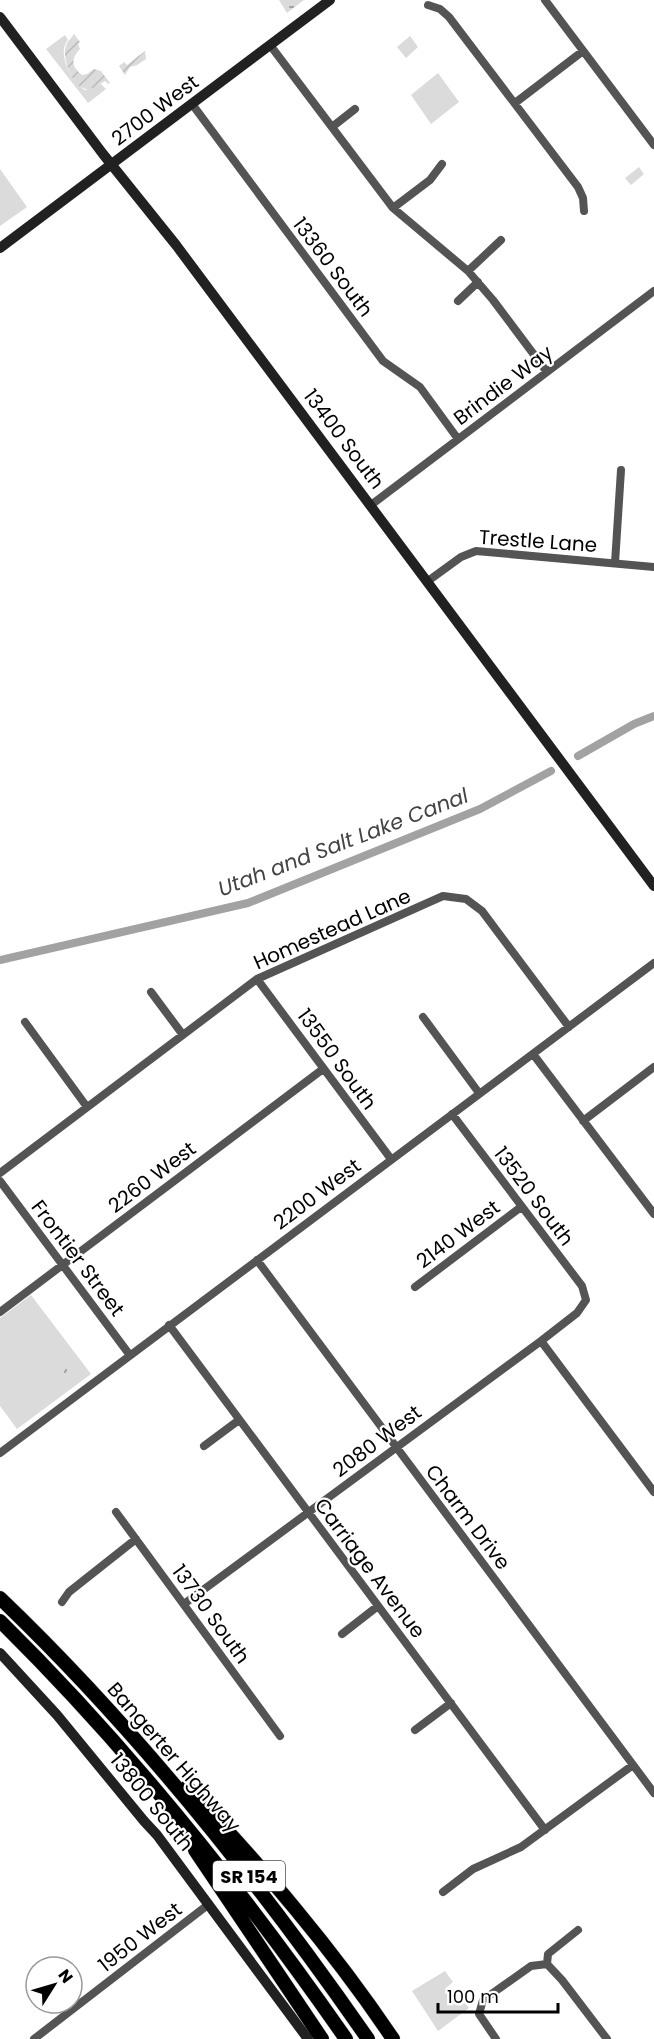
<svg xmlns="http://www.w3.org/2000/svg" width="654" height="2039" font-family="Poppins,sans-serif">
<defs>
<pattern id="garden-furrows" width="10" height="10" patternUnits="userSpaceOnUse" patternTransform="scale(1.5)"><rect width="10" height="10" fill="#dbdbdb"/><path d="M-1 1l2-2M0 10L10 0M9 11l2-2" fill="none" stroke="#bababa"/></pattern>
</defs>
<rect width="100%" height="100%" fill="#fff"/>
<path fill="#dbdbdb" d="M 279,0 L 304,0 L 287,13 Z
M 65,35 L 68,40 C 56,53 72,83 85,90 L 101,84 L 106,89 L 88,103 L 46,49 Z
M 410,36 L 418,47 L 406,58 L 397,47 Z
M 438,73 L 459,102 L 431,124 L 411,95 Z
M 639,167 L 644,174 L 631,185 L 625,178 Z
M 0,169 L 27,207 L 0,226 Z
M 31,1295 L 91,1374 L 17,1429 L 0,1406 L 0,1318 Z
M 445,1971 L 453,1982 L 446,1988 L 460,2006 L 465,2003 L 469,2008 L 438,2031 L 412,1991 Z"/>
<path fill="url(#garden-furrows)" d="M 74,34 L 80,42 L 78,44 L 80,49 C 71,59 71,66 82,75 L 87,74 L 94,69 L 101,71 L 110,83 L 108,84 L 105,81 C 100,84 93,89 87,89 C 73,89 61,57 66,46 C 67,41 72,38 74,34 Z
M 145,51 L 146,59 L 137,65 L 130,67 L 125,75 L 119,66 L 124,62 L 127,65 Z"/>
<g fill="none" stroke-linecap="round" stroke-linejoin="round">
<path stroke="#a2a2a2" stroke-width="2" d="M 290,7 L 293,7
M 65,1372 L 66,1370"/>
<path stroke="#a2a2a2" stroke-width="8" d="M 578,756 L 634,724 L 654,716
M 0,960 L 248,903 L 480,809 L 551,771"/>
<g stroke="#dbdbdb" stroke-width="15">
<path id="highway" d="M 0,1598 C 139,1731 259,1882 368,2039
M 0,1621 C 129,1748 243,1891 346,2039
M 187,1787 C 262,1867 332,1948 393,2039
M 195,1850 L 322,2039"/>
</g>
<path stroke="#545454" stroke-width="8" d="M 545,0 L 654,145
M 428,5 L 440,9 L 449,17 L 578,187 L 583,198 L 584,211
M 270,45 L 393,208 L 468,271 L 493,300 L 547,372
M 515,103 L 583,51
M 192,104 L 383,361 L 420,387 L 458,439
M 332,127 L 355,109
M 393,208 L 430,180 L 442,164
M 468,271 L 501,240
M 458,301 L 478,282
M 371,505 L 654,291
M 615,563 L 621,470
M 428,581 L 461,557 L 476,551 L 654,567
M 257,979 L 391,1159
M 151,992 L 183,1035
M 423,1017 L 479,1093
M 25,1022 L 87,1107
M 533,1054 L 654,1214
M 583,1121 L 654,1067
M 0,1173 L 257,979 L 443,896 L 466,899 L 482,911 L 569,1027
M 0,1181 L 129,1354
M 257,1260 L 654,1793
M 415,1287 L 521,1207
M 0,1312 L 323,1069
M 169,1325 L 545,1830
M 541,1341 L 654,1492
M 204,1446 L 239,1420
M 0,1453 L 654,963
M 116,1512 L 280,1736
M 62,1602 L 69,1592 L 136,1539
M 184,1604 L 541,1341 L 577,1313 L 586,1300 L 582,1286 L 452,1114
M 342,1634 L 378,1606
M 415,1730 L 451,1703
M 443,1892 L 473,1869 L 521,1847 L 633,1765
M 547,1964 L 562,1980 L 607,2039
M 34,2039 L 209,1904
M 496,2039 L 479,2014 L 483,2000 L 531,1966 L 547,1964 L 548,1954 L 578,1930"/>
<path stroke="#212121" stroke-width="10" d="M 0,17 L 103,154 L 176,245 L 654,886
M 0,248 L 330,0
M 0,1653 L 57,1715 L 144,1821 L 157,1835 L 308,2039"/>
<use href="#highway" stroke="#000" stroke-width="14"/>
</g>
<g text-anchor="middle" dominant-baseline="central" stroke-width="4.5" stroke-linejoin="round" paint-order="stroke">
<rect fill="#fff" stroke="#4c4c4c" stroke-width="1.5" x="213" y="1861" width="72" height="30" rx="4.5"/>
<g font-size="18" font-weight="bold" fill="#000">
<text x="249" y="1876">SR 154</text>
</g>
<g font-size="20" fill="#000" stroke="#fff">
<text transform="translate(155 110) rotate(-37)">2700 West</text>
<text transform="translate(333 267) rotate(53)">13360 South</text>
<text transform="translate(503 385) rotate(-37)">Brindie Way</text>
<text transform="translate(344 439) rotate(53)">13400 South</text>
<text transform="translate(538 541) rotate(4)">Trestle Lane</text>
<text transform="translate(332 929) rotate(-24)">Homestead Lane</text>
<text transform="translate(337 1059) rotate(54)">13550 South</text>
<text transform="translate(152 1177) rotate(-37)">2260 West</text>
<text transform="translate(317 1194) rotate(-37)">2200 West</text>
<text transform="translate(534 1196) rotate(53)">13520 South</text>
<text transform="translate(458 1234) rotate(-37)">2140 West</text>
<text transform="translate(78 1258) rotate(53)">Frontier Street</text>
<text transform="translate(377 1441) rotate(-37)">2080 West</text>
<text transform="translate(468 1517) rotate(53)">Charm Drive</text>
<text transform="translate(370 1568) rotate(53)">Carriage Avenue</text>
<text transform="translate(211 1614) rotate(54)">13730 South</text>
<text transform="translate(174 1757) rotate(49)">Bangerter Highway</text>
<text transform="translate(152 1802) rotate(51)">13800 South</text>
<text transform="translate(140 1937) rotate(-38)">1950 West</text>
</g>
<g font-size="21" font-style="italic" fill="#434343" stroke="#fff">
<text transform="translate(343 842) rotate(-21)">Utah and Salt Lake Canal</text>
</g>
</g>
<g transform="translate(54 1985) rotate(53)"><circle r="28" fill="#ffffff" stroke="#999999" stroke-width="1.5"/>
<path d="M0-4.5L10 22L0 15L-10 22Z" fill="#000000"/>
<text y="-9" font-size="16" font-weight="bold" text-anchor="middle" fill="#000000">N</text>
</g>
<path d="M438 2003v9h120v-9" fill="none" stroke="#000000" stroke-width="3"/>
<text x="447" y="2003" font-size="18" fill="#000000" stroke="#ffffff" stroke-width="4.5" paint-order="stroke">100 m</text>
</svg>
